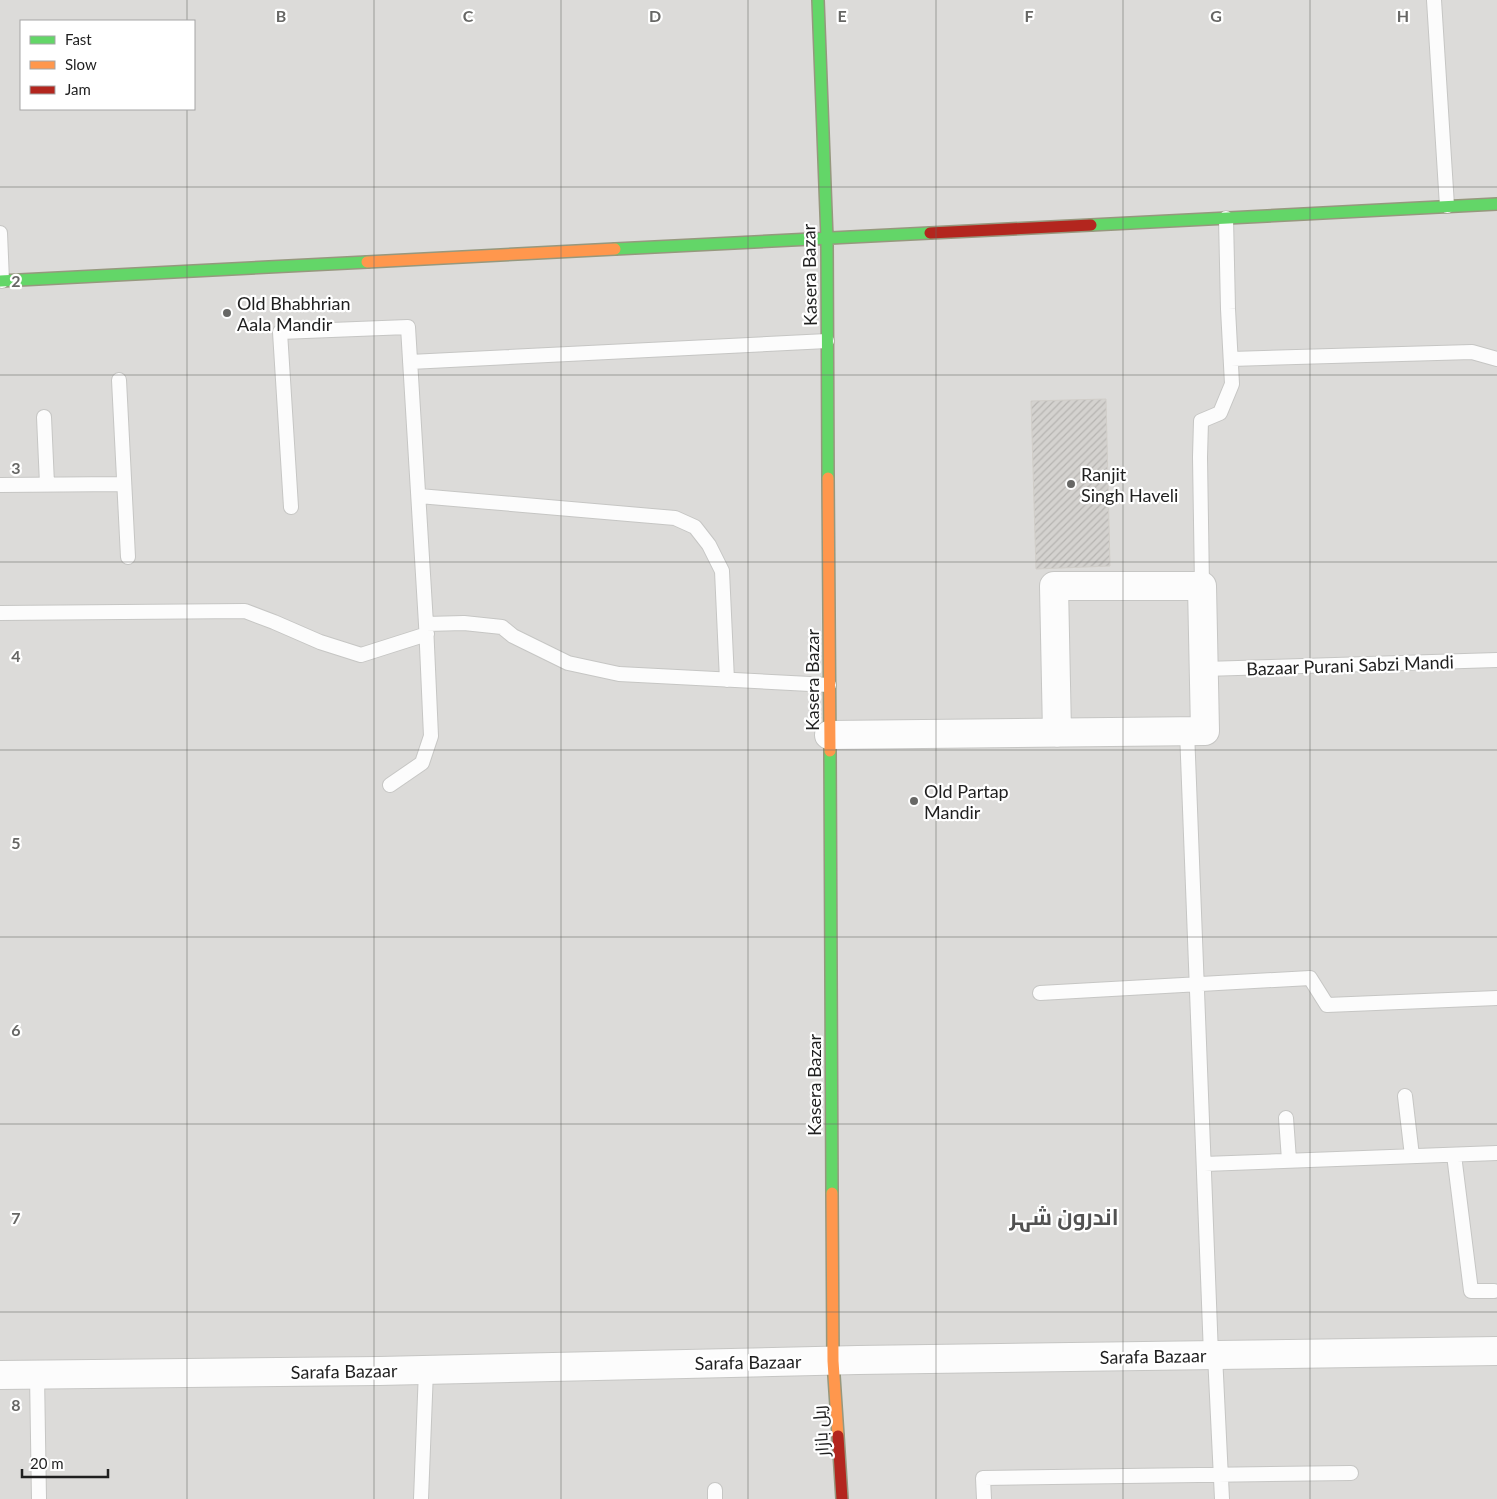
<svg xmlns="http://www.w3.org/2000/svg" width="1497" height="1499" font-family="Lato,Cairo,sans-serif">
<defs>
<pattern id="building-hatch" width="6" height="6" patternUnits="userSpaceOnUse" patternTransform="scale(1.25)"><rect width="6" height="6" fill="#d4d2cf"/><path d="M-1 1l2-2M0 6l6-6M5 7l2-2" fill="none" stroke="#b6b4b1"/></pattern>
</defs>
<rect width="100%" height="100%" fill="#edece8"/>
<path fill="#dcdbd9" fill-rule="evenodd" d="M 0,0 L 1497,0 L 1497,1499 L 0,1499 ZM 21,21 L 194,21 L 194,109 L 21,109 Z"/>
<path fill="url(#building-hatch)" stroke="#d1cec9" d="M 1106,399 L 1110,566 L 1036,569 L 1031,401 Z"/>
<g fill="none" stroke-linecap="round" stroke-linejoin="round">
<g stroke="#c6c6c4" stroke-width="16">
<path id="lane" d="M 1434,0 L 1447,206
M 0,233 L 2,281
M 1231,359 L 1472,352 L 1497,359
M 410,362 L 827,341
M 119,380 L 128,557
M 44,417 L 47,484
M 0,485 L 124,484
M 419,496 L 675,518 L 695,527 L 709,545 L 722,571 L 727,680
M 291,507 L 280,332 L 408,327 L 426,624 L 431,736 L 422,763 L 390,785
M 1202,586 L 1200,457 L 1201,421 L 1220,413 L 1232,384 L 1228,309 L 1226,218
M 0,613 L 245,611 L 274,622 L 320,642 L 361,655 L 427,634
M 426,624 L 464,623 L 502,627 L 513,636 L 568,663 L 619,674 L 829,685
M 1204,669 L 1497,660
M 1187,731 L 1211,1355
M 1040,993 L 1310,978 L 1327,1005 L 1497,998
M 1405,1096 L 1412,1156
M 1286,1118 L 1289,1160
M 1454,1155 L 1471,1291 L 1494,1291
M 1204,1164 L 1497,1153
M 1215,1355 L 1222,1499
M 37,1375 L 39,1499
M 715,1490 L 715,1499
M 421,1499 L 426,1370
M 984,1499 L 983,1478 L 1351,1473"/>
</g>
<g stroke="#c6c6c4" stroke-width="30">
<path id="street" d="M 829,735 L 1205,731 L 1202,586 L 1054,586 L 1057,733
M 0,1375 L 379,1371 L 858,1360 L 1497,1351"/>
</g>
<g stroke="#96987e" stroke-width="14">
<path id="fast" d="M 818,0 L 827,239 L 828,478
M 1091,225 L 1497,204
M 615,249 L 930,233
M 0,281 L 367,262
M 830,751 L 832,1193"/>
</g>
<g stroke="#96987e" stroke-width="14">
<path id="slow" d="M 367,262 L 615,249
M 828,478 L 830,751
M 832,1193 L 833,1361 L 838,1436"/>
</g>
<g stroke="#96987e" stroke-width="14">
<path id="jam" d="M 930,233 L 1091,225
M 838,1436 L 842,1499"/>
</g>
<use href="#lane" stroke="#fcfcfc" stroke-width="14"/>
<use href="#street" stroke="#fcfcfc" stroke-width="28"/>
<use href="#fast" stroke="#63d668" stroke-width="11"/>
<use href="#slow" stroke="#ff974d" stroke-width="11"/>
<use href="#jam" stroke="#b3261e" stroke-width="11"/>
</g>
<path fill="none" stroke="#676765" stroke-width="1" stroke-opacity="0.55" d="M 187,0 L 187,21M 374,0 L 374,1499M 561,0 L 561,1499M 748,0 L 748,1499M 936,0 L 936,1499M 1123,0 L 1123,1499M 1310,0 L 1310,1499M 187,109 L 187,1499M 0,187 L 1497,187M 0,375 L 1497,375M 0,562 L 1497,562M 0,750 L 1497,750M 0,937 L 1497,937M 0,1124 L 1497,1124M 0,1312 L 1497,1312"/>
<g fill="#676765" stroke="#fff" stroke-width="2">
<circle cx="227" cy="313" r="5"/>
<circle cx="1071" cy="484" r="5"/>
<circle cx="914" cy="801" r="5"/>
</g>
<g text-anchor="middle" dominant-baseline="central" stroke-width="4.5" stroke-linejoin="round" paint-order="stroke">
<g font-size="18" fill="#1f1f1f" stroke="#fff">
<text transform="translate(809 275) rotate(-91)">Kasera Bazar</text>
<text transform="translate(1350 665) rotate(-2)">Bazaar Purani Sabzi Mandi</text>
<text transform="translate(812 680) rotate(-90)">Kasera Bazar</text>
<text transform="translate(814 1085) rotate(-90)">Kasera Bazar</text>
<text transform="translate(1153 1356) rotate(-1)">Sarafa Bazaar</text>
<text transform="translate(748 1362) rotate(-1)">Sarafa Bazaar</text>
<text transform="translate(344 1371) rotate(-1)">Sarafa Bazaar</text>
<text transform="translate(820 1431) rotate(-94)">ریل بازار</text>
</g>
<g font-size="18" fill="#1f1f1f" stroke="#fff" text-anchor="start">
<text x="237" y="303">Old Bhabhrian<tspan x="237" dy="21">Aala Mandir</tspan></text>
<text x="1081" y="474">Ranjit<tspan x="1081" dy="21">Singh Haveli</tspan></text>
<text x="924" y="791">Old Partap<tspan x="924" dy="21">Mandir</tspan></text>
</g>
<g font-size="22" font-weight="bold" fill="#525252" stroke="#fff">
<text x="1064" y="1216">اندرون شہر</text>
</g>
</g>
<g font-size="16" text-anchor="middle" font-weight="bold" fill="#676765" stroke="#fff" stroke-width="4.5" stroke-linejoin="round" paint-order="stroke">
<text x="281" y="22">B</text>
<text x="468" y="22">C</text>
<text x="655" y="22">D</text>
<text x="842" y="22">E</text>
<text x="1029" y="22">F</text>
<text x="1216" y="22">G</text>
<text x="1403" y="22">H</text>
<text x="16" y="287">2</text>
<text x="16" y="474">3</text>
<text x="16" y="662">4</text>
<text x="16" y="849">5</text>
<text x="16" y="1036">6</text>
<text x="16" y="1224">7</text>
<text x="16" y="1411">8</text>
</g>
<rect x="20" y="20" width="175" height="90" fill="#ffffff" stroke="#a5a5a5"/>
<rect x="30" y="36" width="25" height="8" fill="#63d668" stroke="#a5a5a5"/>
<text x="65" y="45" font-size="15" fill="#1f1f1f">Fast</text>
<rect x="30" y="61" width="25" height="8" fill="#ff974d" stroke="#a5a5a5"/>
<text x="65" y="70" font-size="15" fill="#1f1f1f">Slow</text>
<rect x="30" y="86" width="25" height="8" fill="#b3261e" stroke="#a5a5a5"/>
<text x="65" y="95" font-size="15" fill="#1f1f1f">Jam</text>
<path d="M22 1469v8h86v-8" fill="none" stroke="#1f1f1f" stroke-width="2.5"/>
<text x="30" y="1469" font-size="15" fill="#1f1f1f" stroke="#ffffff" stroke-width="4" paint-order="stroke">20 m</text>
</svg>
